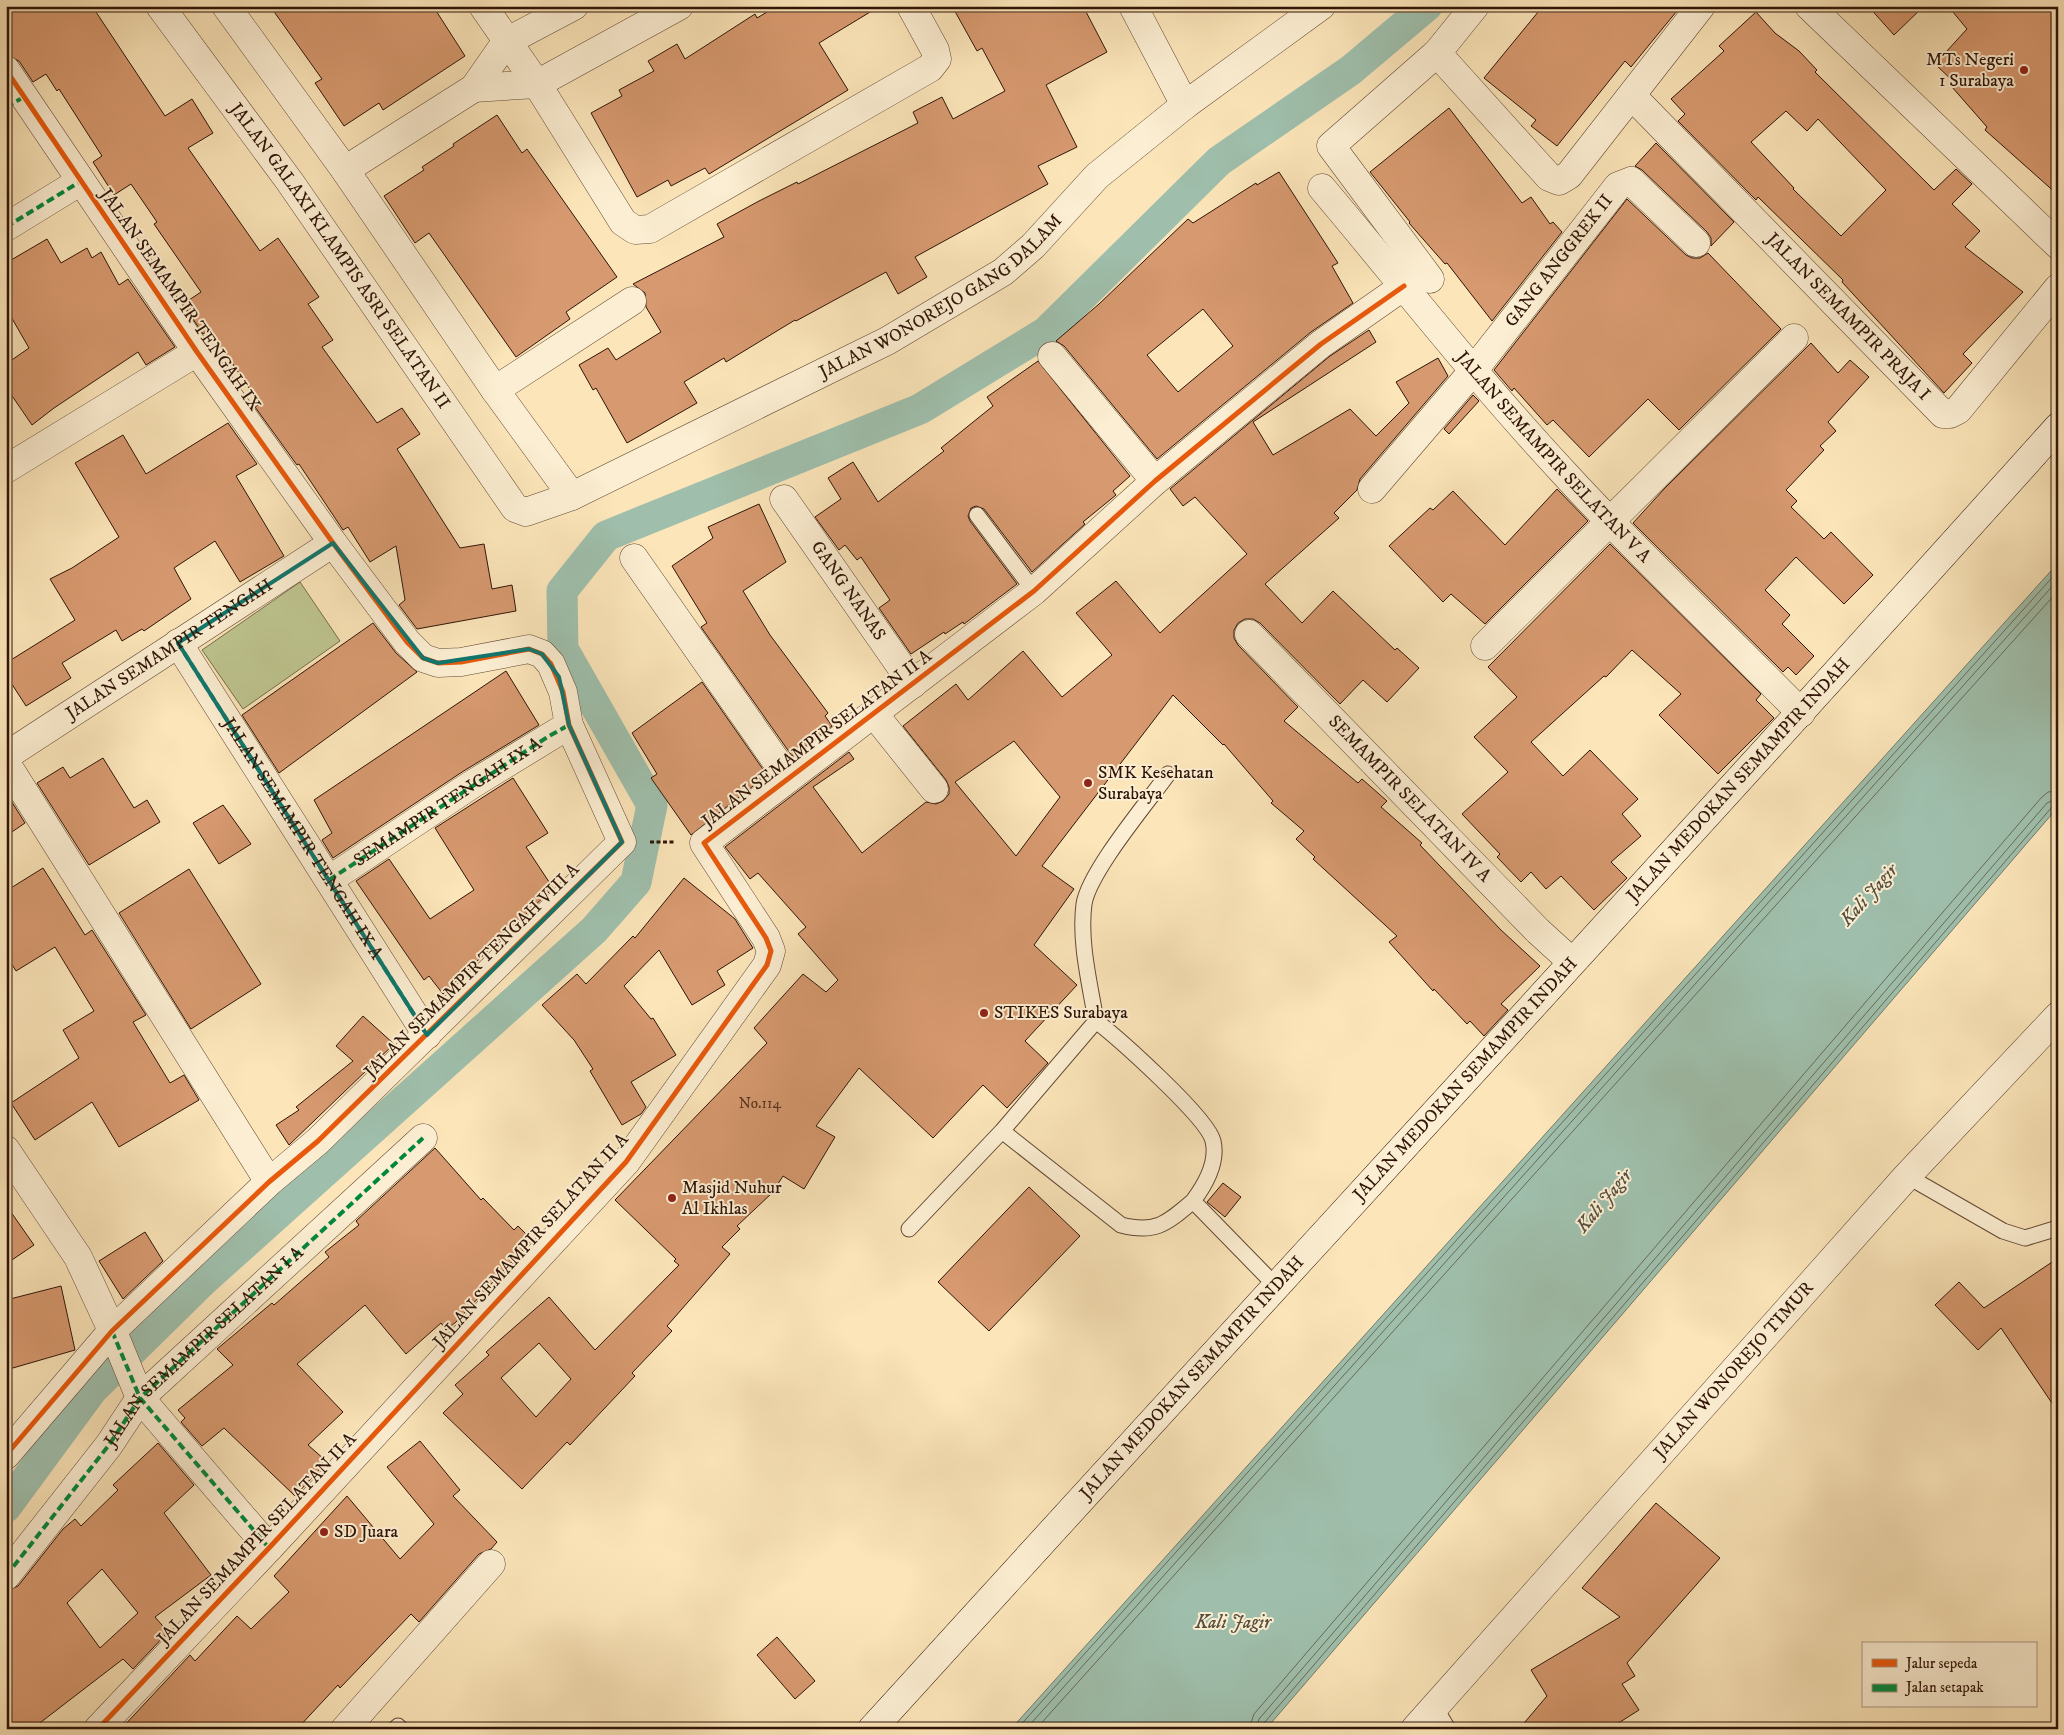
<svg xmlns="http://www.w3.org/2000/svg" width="2064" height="1735" font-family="'IM FELL DW Pica',serif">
<rect width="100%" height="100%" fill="#fbe5b9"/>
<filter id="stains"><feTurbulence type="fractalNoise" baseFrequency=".004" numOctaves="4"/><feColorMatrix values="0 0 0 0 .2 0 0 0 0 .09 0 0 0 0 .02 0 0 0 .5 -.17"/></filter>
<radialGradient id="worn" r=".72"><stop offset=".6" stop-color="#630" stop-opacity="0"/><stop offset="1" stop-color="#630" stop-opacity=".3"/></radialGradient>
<path fill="#bec58f" stroke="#766c4b" d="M 300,582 L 340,641 L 243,709 L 202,650 Z"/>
<path fill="#9fbfac" stroke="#727b6a" d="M 2058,563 L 2058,807 L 1266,1729 L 1011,1729 Z"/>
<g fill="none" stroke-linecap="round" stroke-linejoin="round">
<path stroke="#676a5a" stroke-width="1" d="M 1017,1729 L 2058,571
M 1026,1729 L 2058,580
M 1036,1729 L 2058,591
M 1249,1729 L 1254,1714 L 2041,798 L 2048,792 L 2058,791
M 1256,1729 L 1259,1719 L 2047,803 L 2058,798
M 1263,1729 L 1264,1723 L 2052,807 L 2058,805"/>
<path stroke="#9fbfac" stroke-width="31" d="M 6,1507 L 92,1390 L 204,1280 L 594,930 L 636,882 L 652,805 L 563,649 L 562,591 L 606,536 L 920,409 L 1046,332 L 1219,161 L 1351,70 L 1427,6"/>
</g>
<path fill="#d7996f" stroke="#2f1407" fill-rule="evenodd" d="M 6,6 L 92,6 L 165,116 L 192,99 L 213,133 L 188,148 L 260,251 L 278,238 L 319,297 L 308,304 L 333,340 L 322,347 L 377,423 L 402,408 L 420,434 L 397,449 L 460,548 L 484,544 L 492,589 L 512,585 L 516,611 L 417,629 L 399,605 L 405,600 L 396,546 L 370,562 L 348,527 L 343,530 L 299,464 L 297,465 L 255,407 L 260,404 L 256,398 L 209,330 L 203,334 L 183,304 L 201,292 L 154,224 L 157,222 L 131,184 L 114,195 L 93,162 L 102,156 L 59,89 L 57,91 L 46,74 L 33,82 L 19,61 L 6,55 Z
M 270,6 L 433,6 L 465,56 L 383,110 L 379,103 L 344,126 L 315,83 L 322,79 Z
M 777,6 L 880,6 L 819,43 L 848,90 L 709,174 L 705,168 L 671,186 L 668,180 L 637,197 L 591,113 L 622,96 L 619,90 L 654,71 L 648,61 L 677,44 L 685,59 L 755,14 L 757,18 Z
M 952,6 L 1083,6 L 1107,52 L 1046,85 L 1077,147 L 1038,166 L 1048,184 L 915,257 L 927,277 L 898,294 L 886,272 L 796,321 L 795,320 L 726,362 L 724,358 L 684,382 L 697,403 L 627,443 L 596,388 L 593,390 L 579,365 L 608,348 L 616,360 L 661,332 L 646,307 L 645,293 L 633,284 L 724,237 L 717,224 L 759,201 L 797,182 L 798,184 L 918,123 L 913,112 L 942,97 L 953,119 L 1005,91 L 982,48 L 977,51 Z
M 1543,6 L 1681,6 L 1631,67 L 1625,61 L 1557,146 L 1531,126 L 1536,120 L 1484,78 Z
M 1868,6 L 1924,6 L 1894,35 Z
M 1948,6 L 2058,6 L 2058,195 L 1985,130 L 1987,127 L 1952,87 L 1956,84 L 1935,64 L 1967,29 Z
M 1756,12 L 1775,33 L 1799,51 L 1817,70 L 1815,72 L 1934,190 L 1956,169 L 1972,184 L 1952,204 L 1980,231 L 1965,247 L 2023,292 L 1963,354 L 1972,363 L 1944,393 L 1842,282 L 1843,280 L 1758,197 L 1756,200 L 1678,121 L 1685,114 L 1671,99 L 1724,51 L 1719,46 ZM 1786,111 L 1807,131 L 1818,119 L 1886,190 L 1841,236 L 1793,189 L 1794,188 L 1751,142 Z
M 1449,108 L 1522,203 L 1531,197 L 1550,224 L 1553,222 L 1562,232 L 1492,321 L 1447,263 L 1445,264 L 1409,223 L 1410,222 L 1370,172 Z
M 497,115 L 522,153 L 527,149 L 617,277 L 566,312 L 570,319 L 516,357 L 429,233 L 415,243 L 384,196 L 424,170 L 422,167 L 454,146 L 453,144 Z
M 1656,143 L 1734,222 L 1711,246 L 1711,238 L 1707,232 L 1642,170 L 1635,166 Z
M 1279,172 L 1338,263 L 1332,266 L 1353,303 L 1311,332 L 1157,459 L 1064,346 L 1056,341 L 1099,304 L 1188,219 L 1193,223 L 1256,183 L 1257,185 ZM 1203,309 L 1233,346 L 1178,392 L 1147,355 Z
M 1627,199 L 1686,255 L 1692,258 L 1700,258 L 1708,253 L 1781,329 L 1679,430 L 1648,399 L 1589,457 L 1553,420 L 1547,425 L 1514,388 L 1512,391 L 1494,370 Z
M 47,239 L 61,263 L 87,248 L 92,258 L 101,252 L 119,285 L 128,279 L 175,347 L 146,365 L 138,352 L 54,408 L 32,425 L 6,387 L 6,364 L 29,348 L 6,308 L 6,263 Z
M 1369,330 L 1376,342 L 1253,422 L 1273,455 L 1350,409 L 1376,436 L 1409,403 L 1396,382 L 1438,358 L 1448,376 L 1360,479 L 1357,490 L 1334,513 L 1339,518 L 1265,584 L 1302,623 L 1333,591 L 1395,650 L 1397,648 L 1419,668 L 1387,702 L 1363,680 L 1340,704 L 1260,623 L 1253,619 L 1245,619 L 1238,623 L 1234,630 L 1234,638 L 1238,645 L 1298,707 L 1284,721 L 1358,783 L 1362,779 L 1387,801 L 1381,807 L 1422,843 L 1420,845 L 1501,930 L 1540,966 L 1501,1004 L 1508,1010 L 1484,1036 L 1470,1021 L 1467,1024 L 1434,989 L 1433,991 L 1389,942 L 1397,936 L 1313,859 L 1315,857 L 1296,839 L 1304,831 L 1271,803 L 1273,801 L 1224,744 L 1223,745 L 1173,695 L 1042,866 L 1074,889 L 1034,945 L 1077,985 L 1025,1041 L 1048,1063 L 1007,1108 L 983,1085 L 933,1138 L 859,1068 L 816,1126 L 835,1137 L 804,1189 L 783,1176 L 772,1193 L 737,1226 L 740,1229 L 722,1247 L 730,1254 L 667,1326 L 672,1331 L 632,1373 L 635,1376 L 570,1445 L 567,1442 L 522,1489 L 443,1413 L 463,1394 L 455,1385 L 489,1355 L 486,1352 L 549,1297 L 595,1350 L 679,1265 L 674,1261 L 676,1259 L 615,1200 L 767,1043 L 754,1028 L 803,974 L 826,992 L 838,980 L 798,934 L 806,927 L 758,873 L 750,879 L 725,847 L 849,752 L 854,759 L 813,787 L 862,853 L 926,802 L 936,804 L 943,801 L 949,794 L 949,787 L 946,780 L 903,726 L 956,684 L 968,700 L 1023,651 L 1062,697 L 1112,655 L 1076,613 L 1116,581 L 1160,633 L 1247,554 L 1195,497 L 1183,506 L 1170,489 L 1330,356 ZM 1014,741 L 1060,797 L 1016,856 L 955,782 ZM 539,1343 L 571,1379 L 536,1417 L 501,1378 Z
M 1811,343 L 1838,373 L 1850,360 L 1869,377 L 1828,422 L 1836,431 L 1820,446 L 1824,450 L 1786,490 L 1797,501 L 1791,507 L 1824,539 L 1831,532 L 1873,575 L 1844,604 L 1796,557 L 1765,590 L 1790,615 L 1782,624 L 1814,656 L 1796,675 L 1788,667 L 1783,672 L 1633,523 L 1665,488 Z
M 1038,361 L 1130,476 L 1113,491 L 1116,495 L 1083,522 L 1085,524 L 1032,572 L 984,509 L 976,506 L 971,508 L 968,516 L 970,521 L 1017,584 L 964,624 L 963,622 L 945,634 L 944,632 L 911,654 L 879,608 L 890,600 L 861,557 L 857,560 L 845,545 L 839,550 L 815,517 L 841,499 L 828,478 L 853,462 L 878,502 L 944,451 L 941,448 L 993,406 L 987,397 Z
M 1473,395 L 1479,401 L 1449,434 L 1444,429 Z
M 228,423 L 257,464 L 236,476 L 284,556 L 240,582 L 215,541 L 174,568 L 191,599 L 144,631 L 142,629 L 122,641 L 116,630 L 62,663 L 71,678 L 26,706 L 6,675 L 6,663 L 75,620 L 50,579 L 72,568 L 119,537 L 75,463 L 123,435 L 146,474 Z
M 1557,489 L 1588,521 L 1485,624 L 1451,594 L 1443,602 L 1389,546 L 1430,508 L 1433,510 L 1453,491 L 1505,545 Z
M 759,504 L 786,562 L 743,591 L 770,635 L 828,713 L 825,716 L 832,726 L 792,756 L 701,627 L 707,623 L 672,566 L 713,538 L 708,527 Z
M 1610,544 L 1761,694 L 1756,700 L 1774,718 L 1718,774 L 1659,715 L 1681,694 L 1632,650 L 1606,677 L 1604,676 L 1531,742 L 1563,776 L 1590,750 L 1638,799 L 1622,814 L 1641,836 L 1611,862 L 1627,878 L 1594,910 L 1561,876 L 1546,889 L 1531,872 L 1521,882 L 1497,857 L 1500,854 L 1462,814 L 1508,772 L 1474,737 L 1517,697 L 1488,667 Z
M 373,623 L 396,653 L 417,672 L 279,773 L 242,715 Z
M 506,671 L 539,725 L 462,772 L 333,858 L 322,840 L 332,833 L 314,800 Z
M 702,682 L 767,775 L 691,835 L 651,778 L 657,774 L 632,733 Z
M 103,758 L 134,808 L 147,800 L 160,822 L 89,865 L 37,783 L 63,767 L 70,778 Z
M 513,778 L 548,833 L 526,847 L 553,888 L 443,994 L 429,976 L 424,980 L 356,881 L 389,859 L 430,919 L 474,890 L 435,828 Z
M 10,799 L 25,823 L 6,836 L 6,801 Z
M 223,805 L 251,844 L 219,864 L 193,823 Z
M 43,868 L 85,935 L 92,930 L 146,1015 L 133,1022 L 170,1083 L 184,1075 L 199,1100 L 119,1147 L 92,1102 L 35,1140 L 11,1103 L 79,1058 L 63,1030 L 94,1011 L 55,947 L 16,971 L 6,955 L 6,891 Z
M 189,869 L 261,984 L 191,1029 L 119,913 Z
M 684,878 L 735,919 L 753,948 L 717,971 L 725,985 L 692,1005 L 659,950 L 624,986 L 651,1019 L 653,1018 L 676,1055 L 631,1082 L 646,1107 L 641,1114 L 622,1125 L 590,1071 L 593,1069 L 574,1040 L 542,1005 L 577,974 L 586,984 L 633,936 L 635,938 Z
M 363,1016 L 394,1044 L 289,1145 L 276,1125 L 299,1110 L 296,1107 L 353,1061 L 336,1046 Z
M 435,1148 L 481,1200 L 483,1198 L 514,1230 L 518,1226 L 532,1240 L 456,1322 L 446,1330 L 441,1323 L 406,1354 L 365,1305 L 297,1364 L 343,1412 L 308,1445 L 325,1460 L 319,1466 L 321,1468 L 295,1496 L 224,1428 L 202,1446 L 181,1422 L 185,1418 L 178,1410 L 233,1365 L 217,1349 L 272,1303 L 274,1305 L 329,1257 L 325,1252 L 359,1225 L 356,1221 Z
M 1223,1183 L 1241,1197 L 1225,1217 L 1207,1202 Z
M 1029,1187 L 1080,1236 L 989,1331 L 938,1282 Z
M 6,1205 L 34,1245 L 6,1264 Z
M 145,1232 L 163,1261 L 123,1299 L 99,1261 Z
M 2058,1258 L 2058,1412 L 2001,1328 L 1978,1350 L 1935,1305 L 1959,1282 L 1984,1308 Z
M 61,1286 L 75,1350 L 6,1370 L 6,1300 Z
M 420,1441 L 460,1490 L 453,1496 L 497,1542 L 491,1549 L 479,1554 L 419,1622 L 411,1614 L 340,1688 L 338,1685 L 297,1729 L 121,1729 L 190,1655 L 195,1661 L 237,1616 L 251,1629 L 289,1592 L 274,1576 L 347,1496 L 400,1559 L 434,1524 L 387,1467 Z
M 158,1443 L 194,1485 L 164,1513 L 211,1575 L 155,1617 L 168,1632 L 133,1669 L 123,1659 L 32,1729 L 6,1729 L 6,1591 L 18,1586 L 63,1529 L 75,1519 L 81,1526 L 118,1490 L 113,1485 ZM 102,1569 L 138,1613 L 100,1648 L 67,1603 Z
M 1656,1503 L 1720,1558 L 1627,1663 L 1635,1676 L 1622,1684 L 1639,1710 L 1609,1729 L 1519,1729 L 1547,1696 L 1531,1670 L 1620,1617 L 1582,1588 Z
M 777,1637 L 815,1681 L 795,1699 L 757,1655 Z"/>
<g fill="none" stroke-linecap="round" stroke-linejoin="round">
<g stroke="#624834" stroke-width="17">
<path id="lane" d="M 977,515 L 1034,591
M 1168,774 C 1147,803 1089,872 1084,904 C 1079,942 1090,984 1096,1021 C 1118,1038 1208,1118 1213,1141 C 1218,1162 1205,1185 1193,1201 L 1275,1285
M 1002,1131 L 1121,1225 C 1156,1234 1167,1223 1193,1201
M 1907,1176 L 2003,1231 L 2025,1238 L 2058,1228
M 909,1229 L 1002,1131 L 1096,1021
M 1435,1707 L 1448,1729
M 395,1729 L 398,1726 L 401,1729"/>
</g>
<g stroke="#624834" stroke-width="29">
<g id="street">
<path id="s1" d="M 160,6 L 290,182 L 515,508 L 526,512 L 572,496 L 887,341 L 1003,272 L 1033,246 L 1097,176 L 1185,105 L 1321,6"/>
<path d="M 226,6 L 345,170 L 495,390 L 572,496"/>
<path d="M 483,6 L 537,84 L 623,222 L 635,230 L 650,229 L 930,68 L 937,59 L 935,50 L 911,6"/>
<path d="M 1133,6 L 1185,105"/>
<path d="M 1809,6 L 2058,245"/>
<path d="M 1437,53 L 1549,177 L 1559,181 L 1569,175 L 1701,6"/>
<path d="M 6,70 L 197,352 L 333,543 L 407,642 L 423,658 L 438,663 L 461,662 L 529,649 L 542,654 L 551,664 L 563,692 L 569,725 L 622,842 L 318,1141 L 269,1182 L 112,1331 L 6,1455"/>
<path d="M 474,88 L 537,84 L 679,6"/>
<path id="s2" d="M 1632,96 L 1943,414 L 1950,414 L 1958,410 L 2058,288"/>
<path d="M 345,170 L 474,88 L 506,42 L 574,6"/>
<path id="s3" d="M 1322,188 C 1402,283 1479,382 1564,473 C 1640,556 1723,633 1801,713"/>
<path d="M 6,227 L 81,181"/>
<path d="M 1430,279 L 1331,146 L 1437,53 L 1475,6"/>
<path d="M 1052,356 L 1155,481"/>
<path d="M 495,390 L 632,301"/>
<path d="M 6,469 L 197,352"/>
<path id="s4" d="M 1372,489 L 1473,371 L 1618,186 L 1631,181 L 1696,243"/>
<path id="s5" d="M 784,499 L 913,684"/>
<path d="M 634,558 L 788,778"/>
<path id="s6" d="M 1249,634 L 1538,931 L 1571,961"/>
<path id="s7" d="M 178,643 L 427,1035"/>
<path d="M 1485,646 L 1794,338"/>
<path d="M 874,714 L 934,789"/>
<path id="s8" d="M 6,756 L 333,543"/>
<path d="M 6,763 L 269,1182"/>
<path d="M 329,880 L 471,785 L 569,725"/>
<path d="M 6,1150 L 78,1257 L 116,1339 L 140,1398 L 269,1548"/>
<path d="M 6,1576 L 109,1445 L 140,1398 L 423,1138"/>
<path d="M 98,1729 L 269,1548 L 626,1162 L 767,965 L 771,951 L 766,938 L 704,843 L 1034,591 L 1155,481 L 1321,344 L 1404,286"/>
<path d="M 345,1729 L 491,1564"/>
<path id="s9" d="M 1415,1729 L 1907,1176 L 2058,1016"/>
</g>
</g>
<g stroke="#2f1407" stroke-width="29">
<g id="secondary">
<path id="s10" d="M 872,1729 C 1267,1294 1666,864 2058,427"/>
</g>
</g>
<path stroke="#2f1407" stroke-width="3" stroke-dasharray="4 2.5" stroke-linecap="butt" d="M 650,842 L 676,842"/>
<use href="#lane" stroke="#fceed2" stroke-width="15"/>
<use href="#street" stroke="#fceed2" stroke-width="28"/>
<use href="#secondary" stroke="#fceed2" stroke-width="28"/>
<g stroke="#00873e" stroke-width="4" stroke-dasharray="8 4" stroke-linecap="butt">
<path d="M 6,107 L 24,97"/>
<path d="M 6,227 L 81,181"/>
<path d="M 178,643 L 427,1035"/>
<path id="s11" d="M 329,880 L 549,736 L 569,725 L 571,728"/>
<path d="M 112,1331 L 140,1398 L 269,1548"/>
<path id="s12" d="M 6,1576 L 109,1445 L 140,1398 L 423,1138"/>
</g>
<g stroke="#fceed2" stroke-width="8">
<path id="cycleway" d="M 6,70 L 197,352 L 333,543 L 407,642 L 423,658 L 438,663 L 461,662 L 529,649 L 542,654 L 551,664 L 563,692 L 569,725 L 622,842 L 318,1141 L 269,1182 L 112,1331 L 6,1455
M 98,1729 L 269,1548 L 626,1162 L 767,965 L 771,951 L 766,938 L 704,843 L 1034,591 L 1155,481 L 1321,344 L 1404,286"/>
</g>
<use href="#cycleway" stroke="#e8590c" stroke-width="5"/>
</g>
<path fill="none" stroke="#0f766e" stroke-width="4" stroke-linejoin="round" d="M 333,543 L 423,658 L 438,663 L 529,649 L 542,654 L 559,677 L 569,725 L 622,842 L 427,1035 L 178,643 Z"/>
<g fill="#8f2418" stroke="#fceed2" stroke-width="2">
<circle cx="2024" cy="70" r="5"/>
<circle cx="1088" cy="783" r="5"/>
<circle cx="984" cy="1013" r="5"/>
<circle cx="672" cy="1198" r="5"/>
<circle cx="324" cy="1532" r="5"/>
</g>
<g text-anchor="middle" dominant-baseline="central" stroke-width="4" stroke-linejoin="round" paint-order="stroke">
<g font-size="15" fill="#593521">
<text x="760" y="1103">No.114</text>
</g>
<g font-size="18" fill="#2f1407" stroke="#fceed2" text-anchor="start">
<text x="2014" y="60" text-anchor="end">MTs Negeri<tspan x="2014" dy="21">1 Surabaya</tspan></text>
<text x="1098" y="773">SMK Kesehatan<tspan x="1098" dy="21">Surabaya</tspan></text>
<text x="994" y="1013">STIKES Surabaya</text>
<text x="682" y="1188">Masjid Nuhur<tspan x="682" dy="21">Al Ikhlas</tspan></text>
<text x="334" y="1532">SD Juara</text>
</g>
<g font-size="18" fill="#2f1407" stroke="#fceed2">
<text stroke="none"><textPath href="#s1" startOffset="308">JALAN GALAXI KLAMPIS ASRI SELATAN II</textPath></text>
<text stroke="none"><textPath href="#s4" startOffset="295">GANG ANGGREK II</textPath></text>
<text stroke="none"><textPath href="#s1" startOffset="1096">JALAN WONOREJO GANG DALAM</textPath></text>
<text transform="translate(180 300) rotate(55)">JALAN SEMAMPIR TENGAH IX</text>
<text stroke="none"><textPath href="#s2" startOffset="309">JALAN SEMAMPIR PRAJA I</textPath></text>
<text stroke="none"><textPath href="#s3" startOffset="355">JALAN SEMAMPIR SELATAN V A</textPath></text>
<text stroke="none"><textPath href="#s5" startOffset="112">GANG NANAS</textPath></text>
<text stroke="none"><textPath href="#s8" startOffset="195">JALAN SEMAMPIR TENGAH</textPath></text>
<text transform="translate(817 739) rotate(-37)">JALAN SEMAMPIR SELATAN II A</text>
<text stroke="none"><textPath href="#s10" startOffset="1285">JALAN MEDOKAN SEMAMPIR INDAH</textPath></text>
<text stroke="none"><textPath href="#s6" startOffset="230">SEMAMPIR SELATAN IV A</textPath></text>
<text stroke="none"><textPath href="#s11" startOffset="142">SEMAMPIR TENGAH IX A</textPath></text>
<text stroke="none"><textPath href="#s7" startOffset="232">JALAN SEMAMPIR TENGAH IX A</textPath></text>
<text transform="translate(472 971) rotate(-45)">JALAN SEMAMPIR TENGAH VIII A</text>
<text stroke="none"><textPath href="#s10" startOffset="880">JALAN MEDOKAN SEMAMPIR INDAH</textPath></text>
<text transform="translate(531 1241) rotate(-48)">JALAN SEMAMPIR SELATAN II A</text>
<text stroke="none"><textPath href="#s12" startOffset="304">JALAN SEMAMPIR SELATAN I A</textPath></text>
<text stroke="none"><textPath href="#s9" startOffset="480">JALAN WONOREJO TIMUR</textPath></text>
<text stroke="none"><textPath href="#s10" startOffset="475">JALAN MEDOKAN SEMAMPIR INDAH</textPath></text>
<text transform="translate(257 1539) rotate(-47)">JALAN SEMAMPIR SELATAN II A</text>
</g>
<g font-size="19" font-style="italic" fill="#565041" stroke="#fceed2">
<text transform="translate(1869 895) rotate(-48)">Kali Jagir</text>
<text transform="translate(1604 1201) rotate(-50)">Kali Jagir</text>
<text x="1233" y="1622">Kali Jagir</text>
</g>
</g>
<rect width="2064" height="1735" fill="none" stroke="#fbe5b9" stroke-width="25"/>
<rect x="8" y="8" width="2049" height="1720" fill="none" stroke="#2f1407" stroke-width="2.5"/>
<rect x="12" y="12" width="2039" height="1710" fill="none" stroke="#2f1407"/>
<rect x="1862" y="1642" width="175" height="65" fill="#fceed2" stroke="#aa9781"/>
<rect x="1872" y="1659" width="25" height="8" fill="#e8590c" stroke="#aa9781"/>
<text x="1906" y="1668" font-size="15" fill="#2f1407">Jalur sepeda</text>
<rect x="1872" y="1684" width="25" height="8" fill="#00873e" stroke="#aa9781"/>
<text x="1906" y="1692" font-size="15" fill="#2f1407">Jalan setapak</text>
<rect width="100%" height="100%" filter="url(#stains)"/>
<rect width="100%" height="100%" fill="url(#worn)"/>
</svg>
